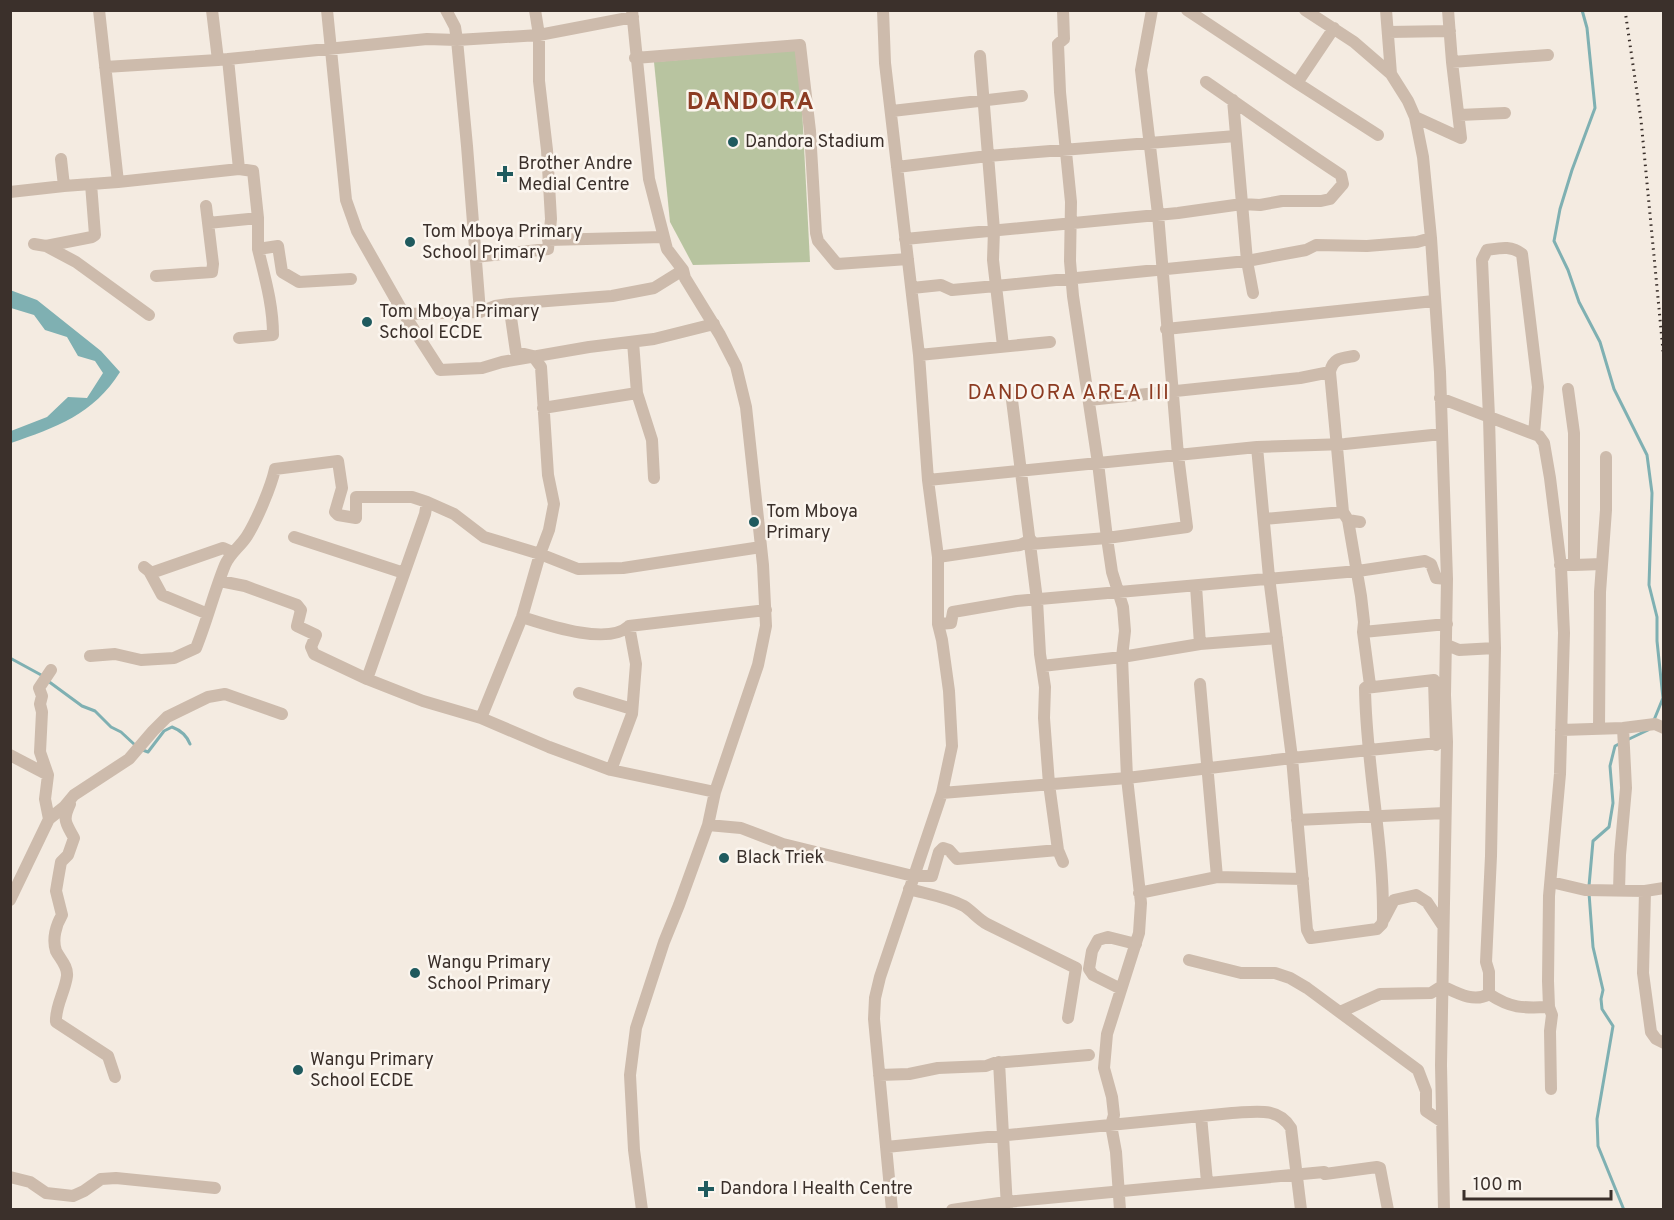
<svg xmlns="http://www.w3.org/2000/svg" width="1674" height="1220" font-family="Overpass,sans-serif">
<rect width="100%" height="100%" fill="#f4ebe1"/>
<path fill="#b8c4a0" d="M 799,50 L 810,262 L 693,265 L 670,222 L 654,62 Z"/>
<path fill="#7fb0b2" d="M 10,290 L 37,300 L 101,351 L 120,372 C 94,414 55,428 11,443 L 11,431 L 47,417 L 68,397 L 87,398 L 103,373 L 95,361 L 78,356 L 67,337 L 45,330 L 34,315 L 11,308 Z"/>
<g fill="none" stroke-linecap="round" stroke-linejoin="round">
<path stroke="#7fb0b2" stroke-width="3" d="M 1582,10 L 1587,28 L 1595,108 L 1572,170 L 1560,209 L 1554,241 L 1568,270 L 1579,302 L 1600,342 L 1614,389 L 1647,455 L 1652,493 L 1649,585 L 1657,617 L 1657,641 L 1663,698 L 1654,720
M 10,658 L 43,676
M 48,681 L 82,706 L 95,711 L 111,727 L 121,732 L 135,745
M 1627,740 L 1648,730
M 140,749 L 148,752 L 164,731 L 172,727 C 180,730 187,736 190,744
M 1589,886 L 1593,841 L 1609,827 L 1613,803 L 1610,766 L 1615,746 L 1621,743
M 1589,893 L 1593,947 L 1603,990 L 1601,999 L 1602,1009 L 1613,1026 L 1597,1119 L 1598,1146 L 1624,1210"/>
<path stroke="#cdbbac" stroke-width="12" d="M 99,10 L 118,182 L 239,169
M 212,10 L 218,60
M 327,10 L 346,200 L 357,231 L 404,314 L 440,370 L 482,368 L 502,362 L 589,347 L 654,339 L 714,324
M 446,10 L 455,27 L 457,40 L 467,146 L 480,312
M 632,10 L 649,179 L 667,249 L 683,270 L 685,278 L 720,335 L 736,366 L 746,407 L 763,565 L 766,626 L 758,665 L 715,792 L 708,825 L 679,905 L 664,942 L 636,1028 L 630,1075 L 634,1150 L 642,1210
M 883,10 L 885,63 L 919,355 L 928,480 L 938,557 L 938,624 L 942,640 L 949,691 L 952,746 L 942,793 L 880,977 L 875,998 L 874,1019 L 892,1210
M 1063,10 L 1064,39 L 1058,44 L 1060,92 L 1071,202 L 1070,261 L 1073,296 L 1098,463 L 1107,538 L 1112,572 L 1123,607 L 1125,631 L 1122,657 L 1127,778 L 1141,903 L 1139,933 L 1107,1034 L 1104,1068 L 1112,1097 L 1114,1115 L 1111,1125 L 1116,1152 L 1120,1210
M 1187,10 L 1297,83 L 1334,28
M 1305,10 L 1354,42 L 1391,74 L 1408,101 L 1415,117 L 1423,157 L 1431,238 L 1440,372 L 1447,579 L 1445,695 L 1447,742 L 1441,1065 L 1444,1210
M 1386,10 L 1391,74
M 1448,10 L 1452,62 L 1461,138
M 1388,32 L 1450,31
M 980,56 L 994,230 L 993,260 L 1003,346
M 635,58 L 800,45 L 810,131 L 816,233 L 818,241 L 837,264 L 908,259
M 228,59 L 239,169 L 253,171 L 258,218 L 258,249 L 278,246 L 282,272 L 299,282 L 351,279
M 1452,62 L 1548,55
M 105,67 L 218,60 L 427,39 L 457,40 L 539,35 L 633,17
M 1297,83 L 1378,135
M 1233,100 L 1247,261 L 1253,293
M 892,111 L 1022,96
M 1459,115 L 1505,113
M 1415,117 L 1461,138
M 61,159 L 64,186 L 118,182
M 897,167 L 988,156 L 1236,136
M 10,192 L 64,186
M 208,223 L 258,218
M 905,239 L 1178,213 L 1242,204 L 1260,205 L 1282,201 L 1321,201 L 1330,199 L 1343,184 L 1341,175 C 1295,145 1251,113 1206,82
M 548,240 L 663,237
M 34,244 L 46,246 L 92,237 L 95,235 L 91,184
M 46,246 L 76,262 L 149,315
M 475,257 L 548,249 L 551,219 L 547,150 L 539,81 L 539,35 L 535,10
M 156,276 L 212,272 L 213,264 L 206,206
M 912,288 L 941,285 L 952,290 L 996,286 L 1247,261 L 1306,250 L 1316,245 L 1367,246 L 1417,242 L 1431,238
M 404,314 L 480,312 L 495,306 L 509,304 L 612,296 L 654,288 L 683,270
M 1166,329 L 1434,301
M 239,338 L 273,335 C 273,305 265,278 258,249
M 633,342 L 637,393 L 652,440 L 654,478
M 919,355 L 1050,342
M 1354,356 C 1341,358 1333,358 1330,372 L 1343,512 L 1348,520 L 1360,522
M 1011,392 L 1037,600 L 1040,654 L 1045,687 L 1044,718 L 1049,784 L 1058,850 L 1063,862
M 1440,398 L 1539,436 L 1544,443 L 1550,478 L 1561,567 L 1564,633 L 1560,774 L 1549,896 L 1548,981 L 1549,1007 L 1552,1015 L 1550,1031 L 1551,1089
M 1089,400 L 1300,378 L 1330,372
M 543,408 L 637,393
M 1534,434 L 1538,387 L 1522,254 C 1511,245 1500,248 1487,250 L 1482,260 L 1489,417 L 1495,648 L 1491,856 L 1486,962 L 1489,972 L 1489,994 C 1512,1009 1523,1008 1549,1007
M 1257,447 L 1269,577 L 1292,758 L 1307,930 L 1311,938 L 1377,929 L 1382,924 L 1383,920 C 1384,842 1366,766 1365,688 L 1370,685 L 1363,632 L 1364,622 L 1361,596 L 1348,520
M 928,480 L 1257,447 L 1345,444 L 1442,434
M 1264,519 L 1343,512
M 294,537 L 404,573
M 1031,544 L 1107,538 L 1187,527 L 1178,455 L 1158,214 L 1141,70 L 1152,10
M 938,557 L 1020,545 L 1031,540
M 1560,565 L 1574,565 L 1574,433 L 1568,389
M 1574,565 L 1602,564
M 144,567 L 149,571 L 162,595 L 208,614
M 151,573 L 223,548 L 232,552
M 220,581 L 245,586 L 297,605 L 301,610 L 297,626 L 316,635 L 311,647 L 314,654 L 367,679 L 423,701 L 481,718 L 549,747 L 611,770 L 715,792
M 1196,586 L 1200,644 L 1277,638
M 522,617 C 547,625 608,646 629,626 L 766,610
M 938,624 L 951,623 L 953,612 L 1017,601 L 1358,571 L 1425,561 L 1431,564 L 1436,578 L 1447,579
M 1363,632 L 1447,624
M 1447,645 L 1459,650 L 1495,648
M 90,656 L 115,654 L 141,660 L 174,658 L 196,648 C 207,621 214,592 225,565 C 230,553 240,547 247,536 C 257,520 271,487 275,469 L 338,461 L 342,488 L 335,512 L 338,515 L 356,518 L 356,497 L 412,497 L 427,502 L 454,514 L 484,537 L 540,554 L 578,569 L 623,568 L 761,547
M 1042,666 L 1122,657 L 1200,644
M 367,679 L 425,514 L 427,502
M 1200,684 L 1217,877
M 1365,688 L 1434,680 L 1436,745
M 579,693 L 632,709
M 481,718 L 522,617 L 540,554 L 549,530 L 554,504 L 548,475 L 541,367 L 533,356 L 516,352 L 509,304
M 1599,729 L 1600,592 L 1606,510 L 1606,457
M 1561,730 L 1623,728 L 1655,724 L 1664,728
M 10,755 L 48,775
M 611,770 L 632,714 L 636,664 L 629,626
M 942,793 L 1127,778 L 1292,758 L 1447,742
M 70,804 C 62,821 66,823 74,838 L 68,855 L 61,862 L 58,879 L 56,891 L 62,915 C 56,925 52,939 56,951 C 60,959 68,966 67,976 C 65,992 55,1006 56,1022 L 108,1056 L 115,1077
M 49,819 L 45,799 L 48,775 L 40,752 L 42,712 L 40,704 L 42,696 L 39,688 L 51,670
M 1297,820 L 1445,813
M 708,825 L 741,828 L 783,844 L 913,876 L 932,876 L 939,852 L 943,848 L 949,850 L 957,859 L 1058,850
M 1551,882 L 1585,890 L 1645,891 L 1643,973 L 1651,1032 L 1656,1039 L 1664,1043
M 909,889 C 927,894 947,897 964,906 C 972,911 978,919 987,924 L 1076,968 L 1068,1018
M 1619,891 L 1620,855 L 1626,788 L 1623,728
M 1645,891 L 1664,888
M 1139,893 L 1217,877 L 1303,879
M 10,900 L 49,819 L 64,807 L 74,795 L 129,759 L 153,731 L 167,717 L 208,697 L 225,694 L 282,714
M 1384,919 L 1394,900 L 1416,895 L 1427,902 L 1443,926
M 1189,960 L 1241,973 L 1275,973 L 1290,978 L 1307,988 L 1418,1070 L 1426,1091 L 1426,1111 L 1441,1121
M 1121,989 L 1093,975 L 1089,969 L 1092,951 L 1098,940 L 1108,937 L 1136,944
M 1340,1012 L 1380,994 L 1431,993 L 1442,986 C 1457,993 1474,1003 1489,994
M 999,1062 L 1007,1208
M 879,1075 L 909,1074 L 938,1068 L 986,1066 L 994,1063 L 1089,1055
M 1201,1116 L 1207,1182
M 886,1147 L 1232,1113 C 1254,1112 1278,1106 1291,1128 L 1301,1210
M 10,1177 L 30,1182 L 46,1193 L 73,1196 L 84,1191 L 101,1179 L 116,1178 L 215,1188
M 952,1210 L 1006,1202 L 1324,1172 L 1325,1174 L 1377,1167 L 1380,1168 L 1388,1210"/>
<path stroke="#3b302b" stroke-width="3" stroke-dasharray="1.5 4.5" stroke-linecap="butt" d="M 1625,10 L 1641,120 L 1664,361"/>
</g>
<g fill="#1f5a5e" stroke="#fbf5ee" stroke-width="2">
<circle cx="733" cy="142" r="6"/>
<path d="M502 165h6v6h6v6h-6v6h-6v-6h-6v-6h6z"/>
<circle cx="410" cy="242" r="6"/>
<circle cx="367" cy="322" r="6"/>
<circle cx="754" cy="522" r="6"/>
<circle cx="724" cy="858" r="6"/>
<circle cx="415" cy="973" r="6"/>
<circle cx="298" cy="1070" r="6"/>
<path d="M703 1180h6v6h6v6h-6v6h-6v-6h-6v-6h6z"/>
</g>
<g text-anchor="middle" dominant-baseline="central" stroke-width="5" stroke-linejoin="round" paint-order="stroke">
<g font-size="18" fill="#3b302b" stroke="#fbf5ee" text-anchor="start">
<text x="745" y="142">Dandora Stadium</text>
<text x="518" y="164">Brother Andre<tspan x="518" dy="21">Medial Centre</tspan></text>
<text x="422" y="232">Tom Mboya Primary<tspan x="422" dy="21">School Primary</tspan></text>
<text x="379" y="312">Tom Mboya Primary<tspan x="379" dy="21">School ECDE</tspan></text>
<text x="766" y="512">Tom Mboya<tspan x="766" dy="21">Primary</tspan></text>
<text x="736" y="858">Black Triek</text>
<text x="427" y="963">Wangu Primary<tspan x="427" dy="21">School Primary</tspan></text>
<text x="310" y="1060">Wangu Primary<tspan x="310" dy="21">School ECDE</tspan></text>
<text x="720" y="1189">Dandora I Health Centre</text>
</g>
<g font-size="21" letter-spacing="1.5" fill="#8c3b22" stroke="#fbf5ee">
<text x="1069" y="393">DANDORA AREA III</text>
</g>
<g font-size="24" font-weight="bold" letter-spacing="1.5" fill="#8c3b22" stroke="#fbf5ee">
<text x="751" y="103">DANDORA</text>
</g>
</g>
<rect width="1674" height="1220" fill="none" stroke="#3b302b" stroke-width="24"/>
<path d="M1464 1190v9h147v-9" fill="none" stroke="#3b302b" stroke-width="3"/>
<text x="1473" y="1190" font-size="18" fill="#3b302b" stroke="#fbf5ee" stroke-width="4.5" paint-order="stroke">100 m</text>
</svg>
